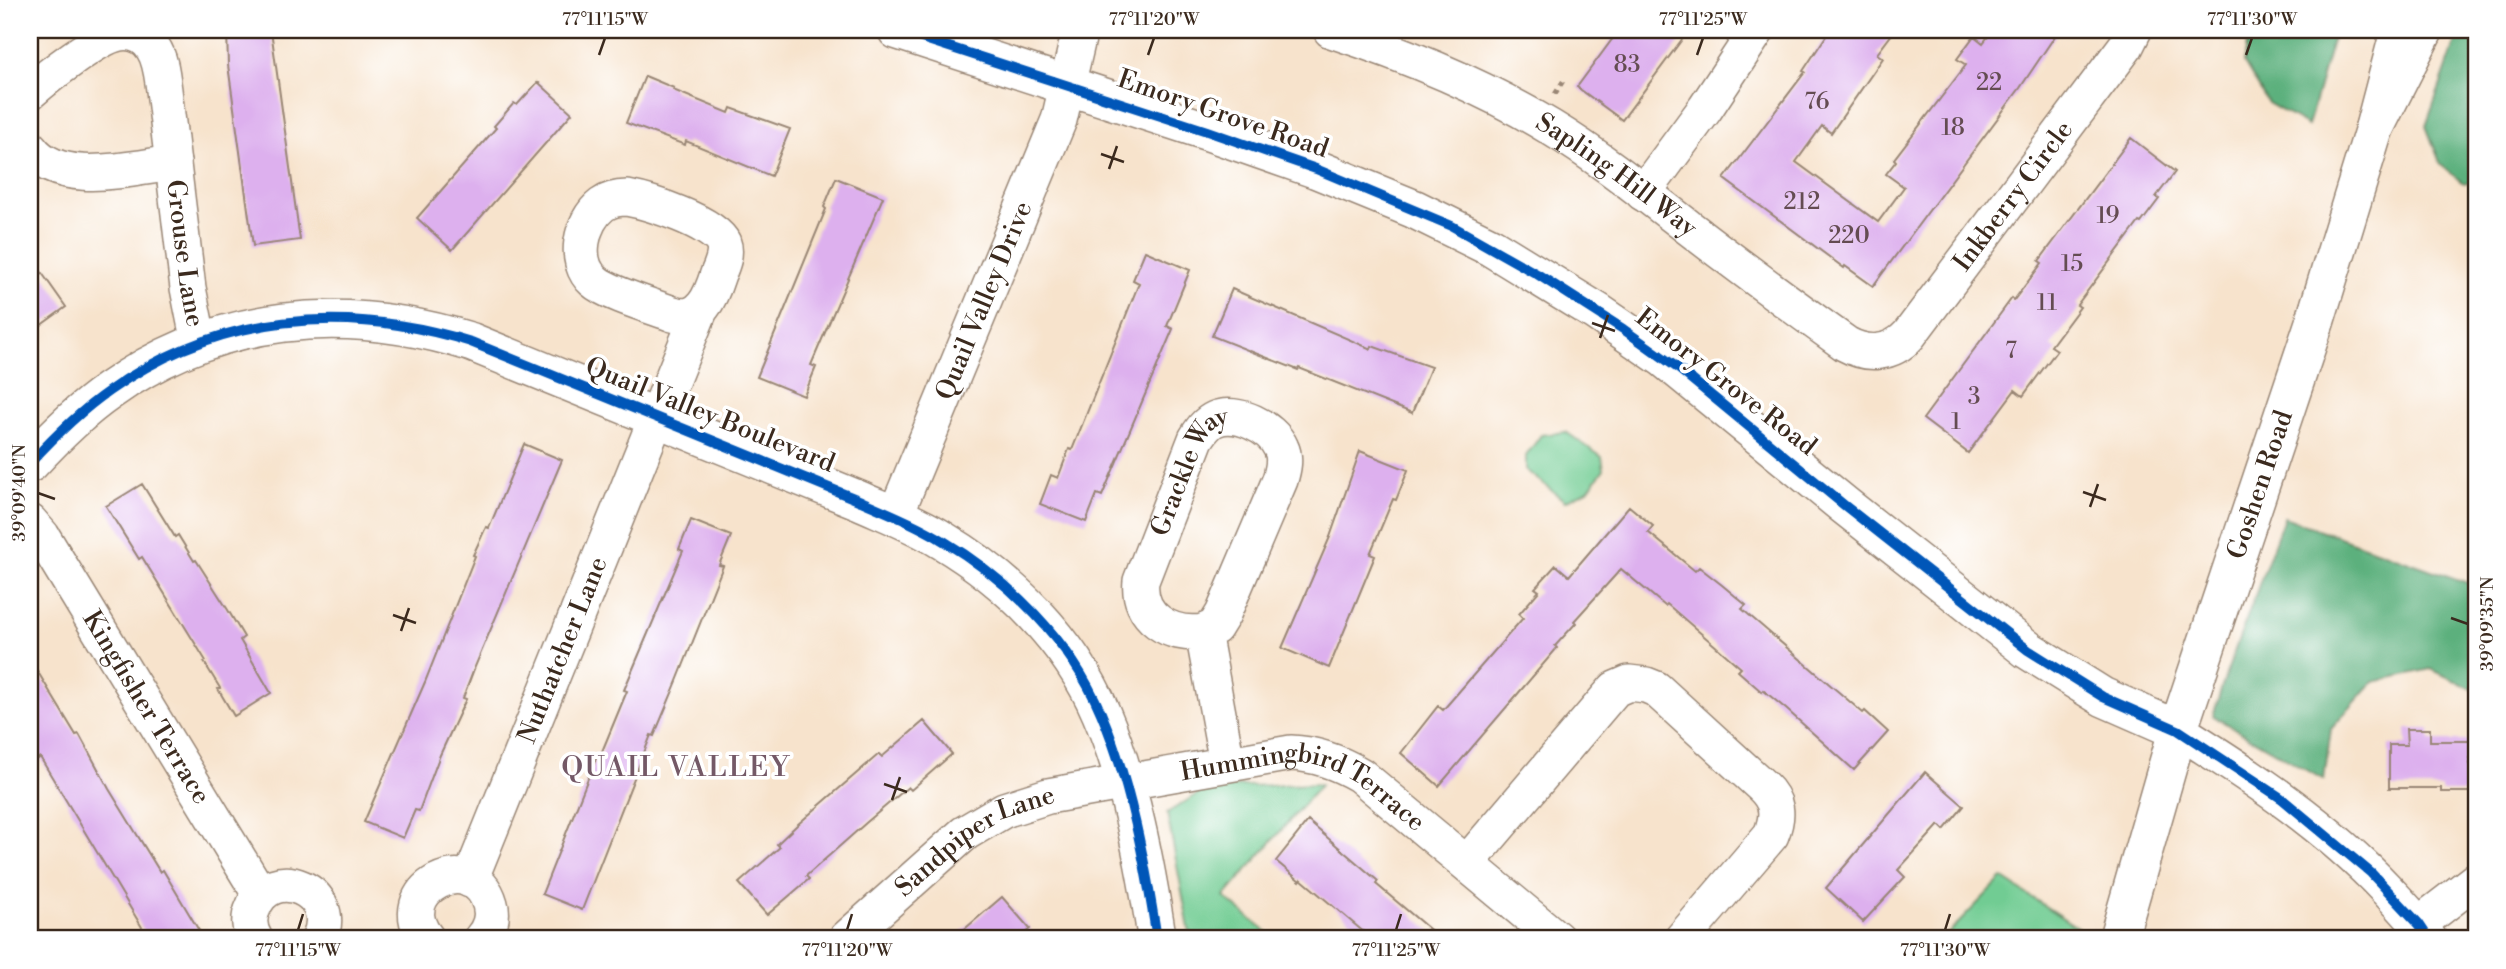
<svg xmlns="http://www.w3.org/2000/svg" width="2506" height="969" font-family="'Libre Bodoni',serif">
<rect width="100%" height="100%" fill="#fff"/>
<filter id="ink" filterUnits="userSpaceOnUse"><feTurbulence type="fractalNoise" baseFrequency=".0143" numOctaves="2"/><feDisplacementMap in="SourceGraphic" scale="14" xChannelSelector="R" yChannelSelector="G"/><feConvolveMatrix kernelMatrix="1 2 1 2 8 2 1 2 1" color-interpolation-filters="sRGB"/></filter>
<filter id="wash" filterUnits="userSpaceOnUse"><feTurbulence type="fractalNoise" baseFrequency=".00686" numOctaves="4" result="noise"/><feDisplacementMap in="SourceGraphic" scale="28" xChannelSelector="R" yChannelSelector="G"/><feGaussianBlur stdDeviation="1.57" result="paint"/><feColorMatrix in="noise" values="0 0 0 0 0 0 0 0 0 0 0 0 0 0 0 0 0 1.4 0 .05"/><feComposite in="paint" operator="in"/></filter>
<g filter="url(#wash)">
<rect width="100%" height="100%" fill="#f7e3cc"/>
<path fill="#71cc93" stroke="#567b58" stroke-width="2" d="M 1566,432 L 1602,457 L 1604,469 L 1588,490 L 1565,501 L 1526,470 L 1526,456 L 1541,435 Z
M 1321,784 L 1224,897 L 1275,939 L 1191,939 L 1167,813 L 1209,787 Z
M 2002,878 L 2078,928 L 2075,939 L 1943,939 Z"/>
<path fill="#5cb07d" stroke="#4c6d4e" stroke-width="2" d="M 2249,30 L 2335,30 L 2308,126 L 2268,103 L 2244,63 Z
M 2460,30 L 2476,30 L 2476,181 L 2463,183 L 2441,165 L 2426,126 Z
M 2284,517 L 2476,586 L 2476,691 L 2431,669 L 2373,682 L 2331,729 L 2324,780 L 2213,716 L 2226,674 Z"/>
<g id="blocks">
<path fill="#ddb0ee" d="M 227,30 L 271,30 L 300,240 L 253,246 L 228,65 Z
M 1619,30 L 1689,30 L 1622,120 L 1577,87 Z
M 1830,30 L 1895,30 L 1877,54 L 1883,58 L 1831,133 L 1822,126 L 1796,162 L 1878,222 L 1904,187 L 1886,174 L 1896,161 L 1894,159 L 1966,65 L 1957,59 L 1974,36 L 1983,43 L 1993,30 L 2059,30 L 2020,88 L 1873,286 L 1845,266 L 1844,268 L 1724,179 L 1805,72 L 1803,71 Z
M 645,76 L 674,88 L 673,90 L 729,113 L 731,108 L 790,129 L 771,176 L 686,141 L 685,145 L 626,123 Z
M 538,82 L 572,113 L 452,250 L 417,218 L 496,128 L 494,126 L 514,103 L 517,105 Z
M 2131,138 L 2175,172 L 2156,197 L 2159,199 L 2141,223 L 2139,222 L 2077,305 L 2080,307 L 2051,346 L 2057,350 L 2023,396 L 2015,390 L 1968,453 L 1923,419 L 2012,298 L 2014,300 L 2042,263 L 2039,261 Z
M 836,178 L 883,197 L 811,365 L 816,367 L 804,396 L 757,377 L 826,209 L 824,207 Z
M 1145,251 L 1190,270 L 1167,326 L 1173,329 L 1102,496 L 1097,494 L 1086,522 L 1040,504 L 1051,475 L 1058,478 L 1069,449 L 1072,450 L 1139,283 L 1133,280 Z
M 30,256 L 66,307 L 30,333 Z
M 1232,289 L 1371,349 L 1372,346 L 1431,367 L 1412,413 L 1299,368 L 1298,370 L 1212,336 Z
M 524,444 L 562,460 L 474,669 L 463,698 L 466,699 L 440,755 L 419,811 L 415,810 L 403,838 L 364,822 L 425,682 L 475,556 L 473,555 L 486,527 L 489,528 Z
M 1360,451 L 1408,470 L 1396,500 L 1393,499 L 1370,554 L 1375,556 L 1329,668 L 1282,648 L 1330,537 Z
M 142,484 L 175,537 L 178,535 L 194,561 L 196,560 L 228,610 L 244,637 L 240,640 L 271,693 L 234,716 L 218,689 L 220,688 L 204,662 L 206,661 L 142,557 L 139,559 L 106,506 Z
M 1629,506 L 1653,526 L 1648,532 L 1695,571 L 1699,567 L 1722,585 L 1746,605 L 1742,609 L 1863,713 L 1865,711 L 1888,732 L 1854,770 L 1786,709 L 1763,690 L 1762,692 L 1738,671 L 1741,668 L 1667,604 L 1665,606 L 1621,569 L 1574,621 L 1576,623 L 1555,646 L 1557,648 L 1439,786 L 1401,753 L 1438,706 L 1443,710 L 1523,618 L 1519,614 L 1539,591 L 1535,588 L 1556,565 L 1569,576 Z
M 691,520 L 731,536 L 719,565 L 723,566 L 677,681 L 654,736 L 651,735 L 582,910 L 542,894 L 598,753 L 601,754 L 627,691 L 624,690 L 683,551 L 679,549 Z
M 30,659 L 76,735 L 79,734 L 109,789 L 160,872 L 163,870 L 204,939 L 149,939 L 40,757 L 38,759 L 30,746 Z
M 924,721 L 952,754 L 911,790 L 908,787 L 867,822 L 806,876 L 809,879 L 767,915 L 739,883 L 780,847 L 777,844 L 797,825 L 879,754 L 882,757 Z
M 2406,729 L 2430,729 L 2430,741 L 2470,741 L 2470,764 L 2476,764 L 2476,792 L 2441,792 L 2441,788 L 2389,788 L 2389,745 L 2407,745 Z
M 1925,772 L 1964,806 L 1944,830 L 1939,825 L 1898,870 L 1905,877 L 1863,922 L 1826,888 Z
M 1308,821 L 1378,881 L 1376,884 L 1441,939 L 1372,939 L 1301,879 L 1300,881 L 1276,861 Z
M 1002,897 L 1030,929 L 1018,939 L 953,939 Z"/>
</g>
</g>
<g filter="url(#ink)">
<use href="#blocks" fill-opacity="0" stroke="#998675" stroke-width="2"/>
<g fill="none" stroke-linecap="round" stroke-linejoin="round">
<g stroke="#998675" stroke-width="38">
<g id="street">
<path id="s1" d="M 1331,30 C 1407,55 1481,85 1550,127 C 1598,156 1643,192 1688,227 C 1740,267 1793,306 1846,344 C 1868,356 1892,354 1909,335 L 2126,46 L 2134,30"/>
<path id="s2" d="M 30,92 C 47,77 99,36 120,33 C 134,31 146,37 153,48 C 161,60 162,76 164,90 L 188,288 L 199,343"/>
<path d="M 30,148 C 58,188 131,168 173,163"/>
<path d="M 1643,193 L 1705,109 L 1757,30"/>
<path d="M 627,198 C 649,202 713,222 723,243 C 727,253 722,265 718,274 C 711,296 701,323 673,314 C 654,307 607,293 594,281 C 572,262 581,221 602,205 C 610,199 618,198 627,198 Z"/>
<path id="s3" d="M 895,516 L 1059,120 L 1080,30"/>
<path id="s4" d="M 30,522 L 42,536 L 260,894"/>
<path id="s5" d="M 1203,632 C 1170,637 1137,617 1141,581 L 1196,439 C 1201,431 1206,423 1215,419 C 1237,410 1272,427 1281,448 C 1286,458 1283,470 1280,480 L 1223,614 L 1215,627 L 1203,632 L 1227,763"/>
<path d="M 2178,730 C 2252,776 2327,826 2387,890 C 2402,906 2417,921 2429,939"/>
<path d="M 1467,863 L 1615,689 L 1629,683 L 1646,685 L 1656,689 L 1762,786 C 1778,801 1779,815 1771,835 L 1682,939"/>
<path id="s6" d="M 470,880 L 700,310"/>
<path d="M 2419,924 L 2476,880"/>
<path d="M 255,939 C 249,929 248,918 253,908 C 271,861 342,891 319,939"/>
<path d="M 427,939 C 387,891 473,846 490,904 C 494,917 489,930 481,939"/>
<path id="s7" d="M 846,939 L 965,833 L 1004,810 L 1048,796 L 1291,753 C 1316,754 1338,762 1360,775 L 1557,939"/>
</g>
</g>
<g stroke="#998675" stroke-width="41">
<g id="secondary">
<path d="M 897,30 L 1207,131 L 1316,169 L 1414,209 L 1491,247 L 1597,312 L 1664,358 L 1844,505 L 2028,650 L 2103,697 L 2178,730"/>
<path d="M 30,463 C 54,437 80,411 109,391 C 218,313 345,303 471,342 L 861,501 C 888,513 917,524 942,540 C 1009,580 1070,640 1101,713 C 1130,780 1146,867 1157,939"/>
<path id="s8" d="M 2118,939 L 2178,730 L 2315,321 L 2374,129 L 2400,30"/>
</g>
</g>
<g stroke="#998675" stroke-width="41">
<path id="primary" d="M 2374,129 L 2424,30"/>
</g>
<path stroke="#998675" stroke-width="4.5" stroke-dasharray="5 5" stroke-linecap="butt" d="M 1555,94 L 1565,78"/>
<use href="#street" stroke="#fff" stroke-width="35"/>
<use href="#secondary" stroke="#fff" stroke-width="38"/>
<use href="#primary" stroke="#fff" stroke-width="38"/>
<g stroke="#fff" stroke-width="15">
<path id="cycleway" d="M 897,30 L 1207,131 L 1316,169 L 1452,226 L 1537,274 L 1623,329 L 1679,369 L 1844,505 L 2028,650 L 2103,697 L 2178,730 L 2281,798 L 2371,873 L 2419,924 L 2429,939
M 30,463 C 54,437 80,411 109,391 C 218,313 345,303 471,342 L 861,501 C 888,513 917,524 942,540 C 1009,580 1070,640 1101,713 C 1130,780 1146,867 1157,939"/>
</g>
<use href="#cycleway" stroke="#0057b8" stroke-width="10"/>
</g>
</g>
<path fill="none" stroke="#3b2a1e" stroke-width="2.5" d="M 599,55 L 605,38M 1148,55 L 1154,38M 1697,55 L 1703,38M 2246,55 L 2252,38M 1101,154 L 1124,162M 1109,169 L 1117,146M 1592,323 L 1615,331M 1600,338 L 1608,315M 2083,492 L 2106,500M 38,493 L 55,499M 2090,507 L 2098,484M 393,615 L 416,623M 2451,618 L 2468,624M 401,631 L 409,608M 884,784 L 907,792M 892,800 L 900,777M 298,930 L 303,914M 847,930 L 852,914M 1396,930 L 1401,914M 1945,930 L 1950,914"/>
<g text-anchor="middle" dominant-baseline="central" stroke-width="7" stroke-linejoin="round" paint-order="stroke">
<g font-size="23" fill="#644c52">
<text x="1627" y="65">83</text>
<text x="1989" y="83">22</text>
<text x="1817" y="102">76</text>
<text x="1953" y="128">18</text>
<text x="1802" y="202">212</text>
<text x="2108" y="216">19</text>
<text x="1849" y="236">220</text>
<text x="2072" y="264">15</text>
<text x="2047" y="303">11</text>
<text x="2011" y="351">7</text>
<text x="1974" y="397">3</text>
<text x="1956" y="422">1</text>
</g>
<g font-size="26" fill="#3b2a1e" stroke="#fff">
<text transform="translate(1223 114) rotate(19)">Emory Grove Road</text>
<text stroke="none"><textPath href="#s1" startOffset="322">Sapling Hill Way</textPath></text>
<text stroke="none"><textPath href="#s1" startOffset="850">Inkberry Circle</textPath></text>
<text stroke="none"><textPath href="#s2" startOffset="355">Grouse Lane</textPath></text>
<text stroke="none"><textPath href="#s3" startOffset="233">Quail Valley Drive</textPath></text>
<text transform="translate(1726 382) rotate(38)">Emory Grove Road</text>
<text transform="translate(710 415) rotate(22)">Quail Valley Boulevard</text>
<text stroke="none"><textPath href="#s5" startOffset="215">Grackle Way</textPath></text>
<text stroke="none"><textPath href="#s8" startOffset="476">Goshen Road</textPath></text>
<text stroke="none"><textPath href="#s6" startOffset="248">Nuthatcher Lane</textPath></text>
<text stroke="none"><textPath href="#s4" startOffset="219">Kingfisher Terrace</textPath></text>
<text stroke="none"><textPath href="#s7" startOffset="518">Hummingbird Terrace</textPath></text>
<text stroke="none"><textPath href="#s7" startOffset="164">Sandpiper Lane</textPath></text>
</g>
<g font-size="28" letter-spacing="2" fill="#745967" stroke="#fff">
<text x="676" y="767">QUAIL VALLEY</text>
</g>
</g>
<rect width="2506" height="969" fill="none" stroke="#fff" stroke-width="77"/>
<rect x="38" y="38" width="2430" height="892" fill="none" stroke="#3b2a1e" stroke-width="2.5"/>
<g font-size="18" text-anchor="middle" fill="#3b2a1e">
<text x="605" y="25">77°11'15"W</text>
<text x="1154" y="25">77°11'20"W</text>
<text x="1703" y="25">77°11'25"W</text>
<text x="2252" y="25">77°11'30"W</text>
<text transform="translate(19 493) rotate(-90)" y="6">39°09'40"N</text>
<text transform="translate(2487 624) rotate(-90)" y="6">39°09'35"N</text>
<text x="298" y="956">77°11'15"W</text>
<text x="847" y="956">77°11'20"W</text>
<text x="1396" y="956">77°11'25"W</text>
<text x="1945" y="956">77°11'30"W</text>
</g>
</svg>
